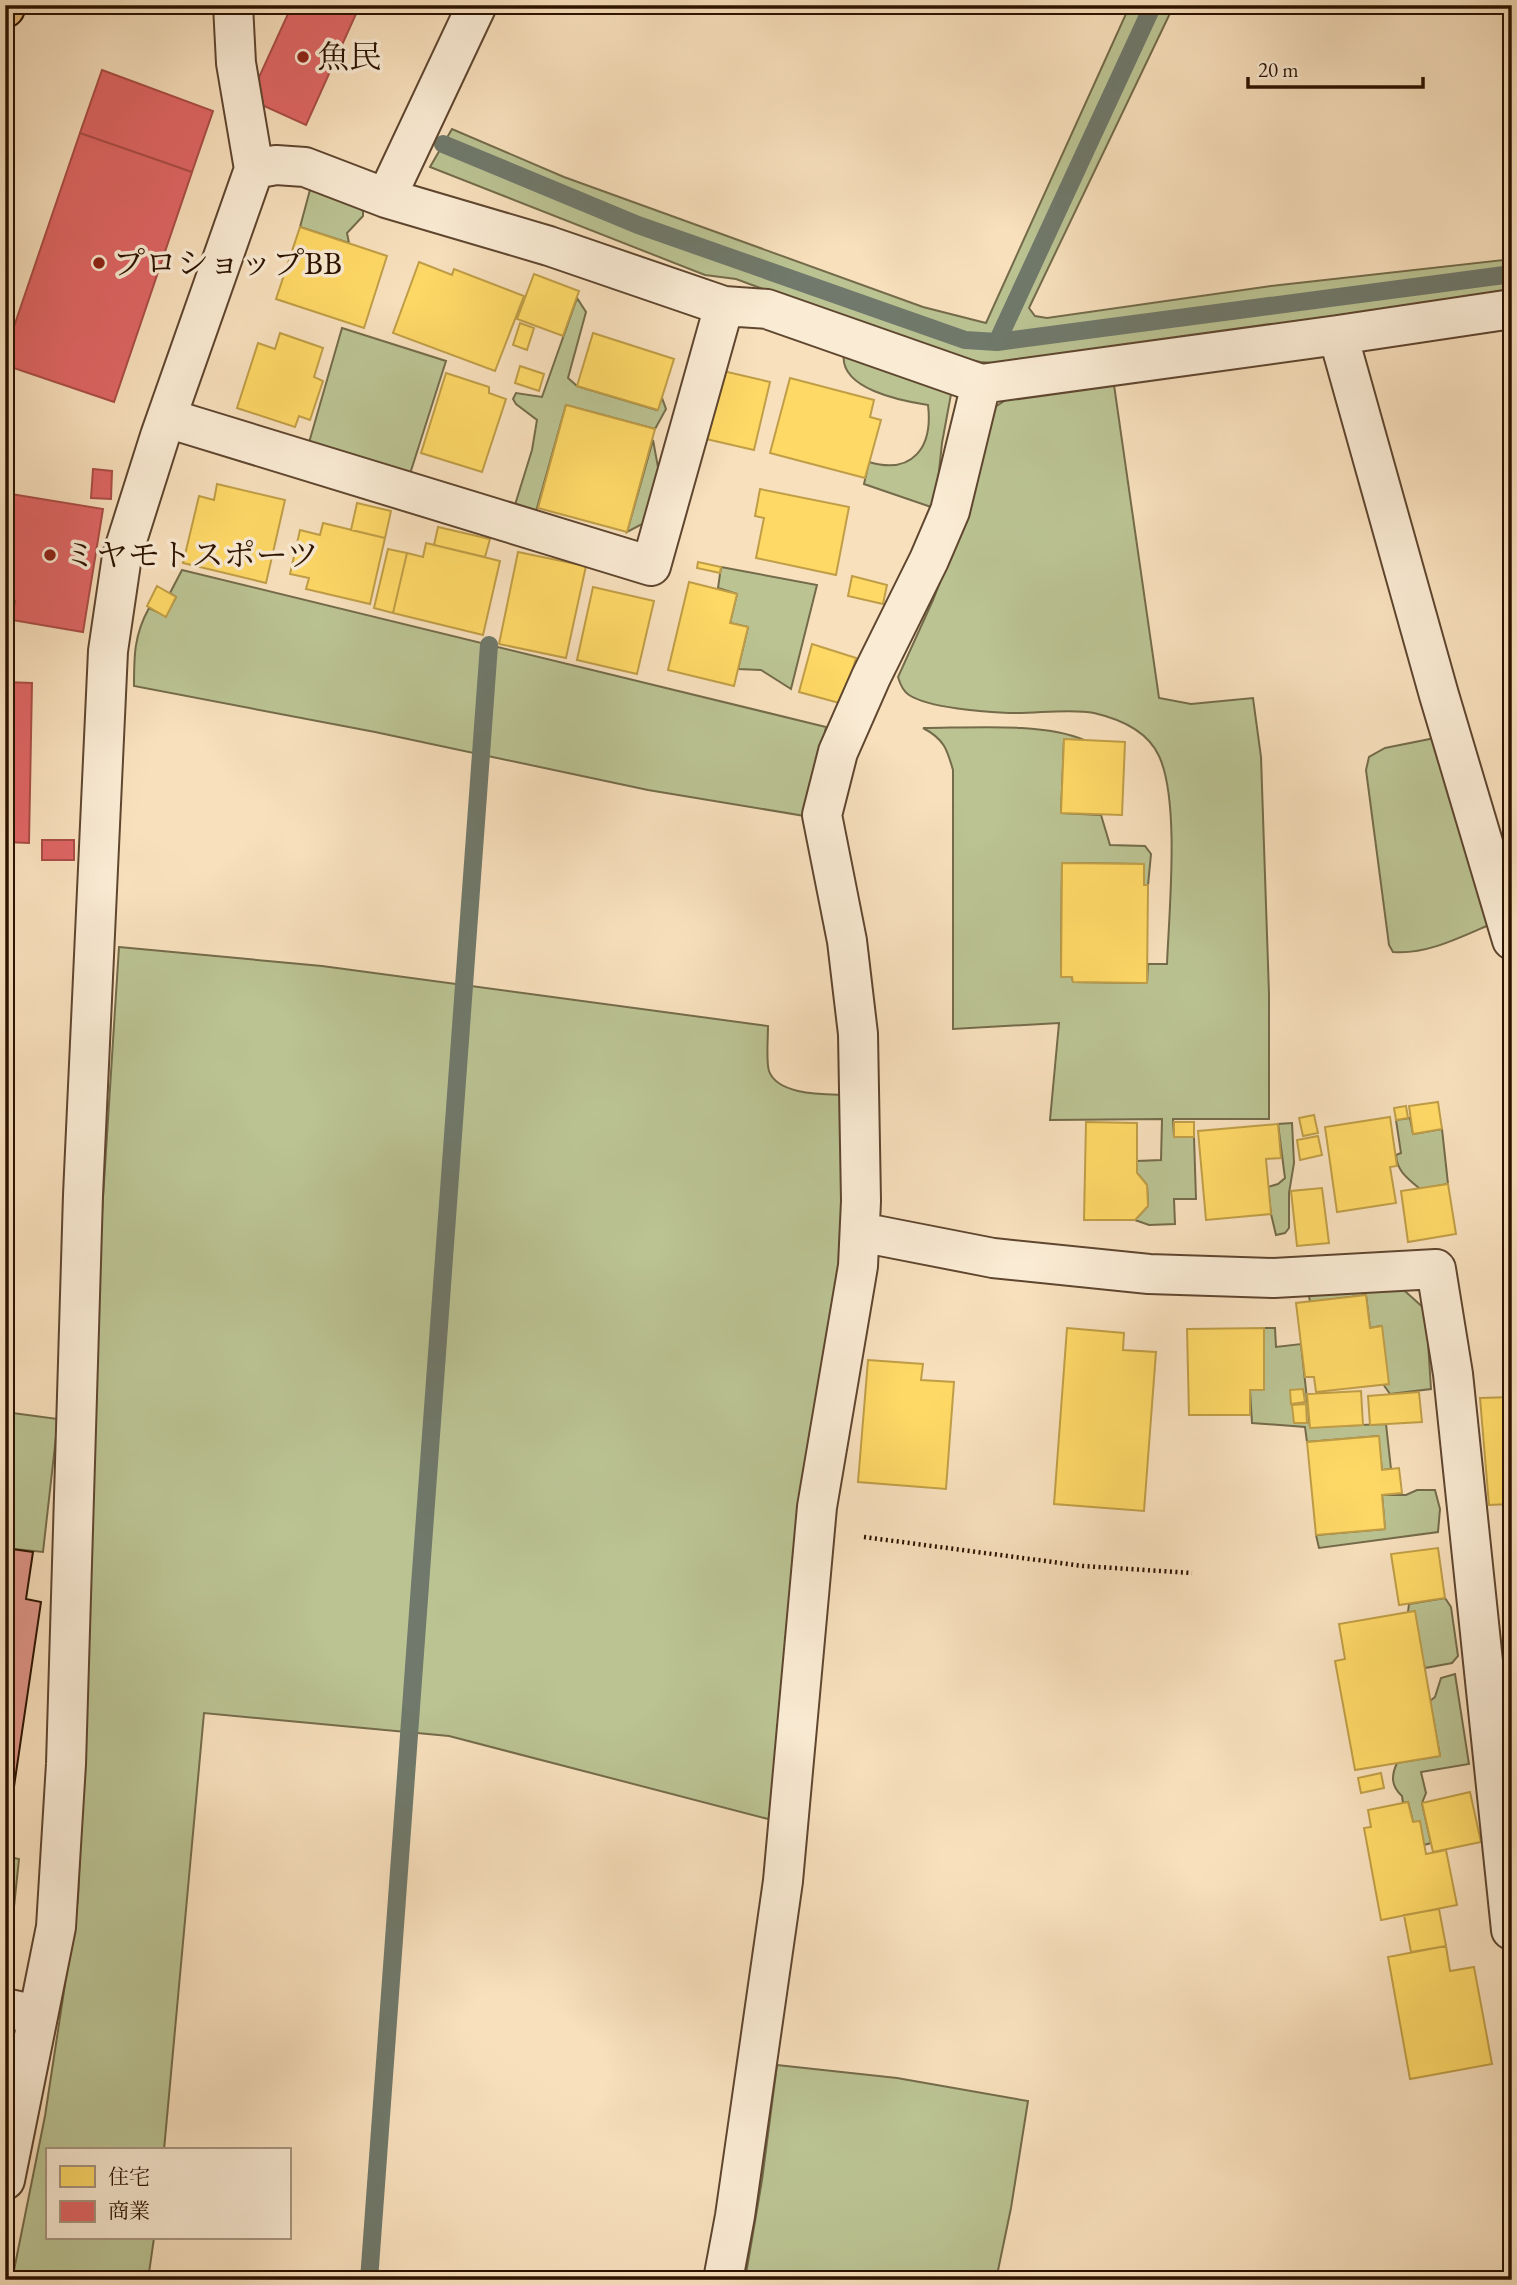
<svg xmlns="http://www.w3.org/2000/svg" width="1517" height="2285" font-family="'EB Garamond','Noto Serif JP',serif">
<rect width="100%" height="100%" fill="#f8e0bd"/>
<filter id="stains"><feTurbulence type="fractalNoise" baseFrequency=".00286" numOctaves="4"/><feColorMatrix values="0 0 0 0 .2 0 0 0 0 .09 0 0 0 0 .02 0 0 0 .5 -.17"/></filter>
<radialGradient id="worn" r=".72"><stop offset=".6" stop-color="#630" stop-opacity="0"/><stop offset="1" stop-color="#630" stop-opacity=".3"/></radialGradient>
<path fill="#bbc393" stroke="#746b4a" stroke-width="2" d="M 1130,5 L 1174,5 L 1029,308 L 1035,316 L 1047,318 L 1271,286 L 1512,259 L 1512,297 L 1008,364 L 980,362 L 926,349 L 736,279 L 705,275 L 430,167 L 452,129 L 564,177 L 923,307 L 986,323 Z
M 311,186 L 353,204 L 363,211 L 363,216 L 347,233 L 349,243 L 300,227 Z
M 577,298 L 586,312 L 568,378 L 577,386 L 657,410 L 662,398 L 666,409 L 655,429 L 566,405 L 535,515 L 514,508 L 532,450 L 537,420 L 516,404 L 513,399 L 516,393 L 542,397 Z
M 342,328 L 446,361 L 409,477 L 308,446 Z
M 844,353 L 952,389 L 942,443 L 937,491 L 931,507 L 864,484 L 869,462 C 913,475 933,447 928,405 C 902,401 838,389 844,353 Z
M 1113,378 L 1159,698 L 1191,704 L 1253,698 L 1261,757 L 1269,994 L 1269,1119 L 1173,1119 L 1174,1137 L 1194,1137 L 1196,1199 L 1174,1199 L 1175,1224 L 1149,1225 L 1135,1220 L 1148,1206 L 1147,1185 L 1137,1173 L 1137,1161 L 1161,1160 L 1162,1119 L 1050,1120 L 1059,1023 L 953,1029 L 953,770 C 947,749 944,739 923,728 C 968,728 1044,722 1084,740 L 1064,740 L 1061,813 L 1101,815 L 1110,845 L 1145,846 L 1151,854 L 1148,885 L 1144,885 L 1143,864 L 1062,863 L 1061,976 L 1072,977 L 1073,982 L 1147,983 L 1148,964 L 1167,964 C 1169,912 1180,801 1159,756 C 1147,730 1120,719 1094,713 C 1071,708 1034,714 1009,713 C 985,712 929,708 909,695 C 903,691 900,684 898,677 L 933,600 L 958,536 L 995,407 L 1015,394 Z
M 653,440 L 660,478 L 648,521 L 627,532 Z
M 721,567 L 817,585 L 791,689 L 761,670 L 738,669 L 748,627 L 730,623 L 737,594 L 718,588 Z
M 182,570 L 826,727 L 813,792 L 805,816 L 648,790 L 375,732 L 134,686 C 134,656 134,635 149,608 L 166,616 L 176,597 L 170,593 Z
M 1435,738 L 1449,797 L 1489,925 C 1459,938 1425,955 1393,952 L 1389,945 L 1366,770 L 1369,757 L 1385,748 Z
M 119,947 L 322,966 L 768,1026 C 768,1037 766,1062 769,1071 C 778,1096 826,1094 847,1095 L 847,1268 L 772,1820 L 449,1736 L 204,1713 L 164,2150 L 47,2150 L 47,2238 L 154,2238 L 148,2280 L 12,2280 L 45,2116 L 78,1899 L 91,1573 L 94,1339 Z
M 1410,1118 L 1413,1134 L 1442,1129 L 1448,1184 L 1420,1189 C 1407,1178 1397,1171 1396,1155 L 1401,1153 L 1396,1120 Z
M 1292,1123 L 1294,1163 L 1289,1193 L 1289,1228 L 1285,1233 L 1276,1235 L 1271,1214 L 1268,1187 L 1278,1184 L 1285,1178 L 1278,1124 Z
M 1397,1284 L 1426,1310 L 1431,1389 L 1390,1394 L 1383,1384 L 1381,1326 L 1370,1328 L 1366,1295 L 1310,1302 L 1308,1290 Z
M 1264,1328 L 1275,1328 L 1276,1347 L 1301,1344 L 1310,1427 L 1386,1424 L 1391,1469 L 1382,1470 L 1378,1436 L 1307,1442 L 1305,1427 L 1252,1423 L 1250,1390 L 1264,1390 Z
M 5,1412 L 58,1419 L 43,1552 L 5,1548 L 5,1480 L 13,1467 L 11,1457 L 5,1450 Z
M 1417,1490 L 1435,1490 L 1440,1509 L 1438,1532 L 1319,1548 L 1316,1535 L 1385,1529 L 1382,1495 L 1406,1495 Z
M 1445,1598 L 1451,1607 L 1458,1656 L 1452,1663 L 1425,1668 L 1408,1612 L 1409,1604 Z
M 1455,1674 L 1469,1764 L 1421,1772 L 1426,1793 L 1422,1803 L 1431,1843 L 1424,1845 L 1413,1822 L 1408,1802 L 1403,1803 L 1402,1796 C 1391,1786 1391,1776 1397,1763 L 1440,1756 L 1430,1701 L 1435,1697 L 1441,1678 Z
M 5,1856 L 19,1859 L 6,1983 L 5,1983 Z
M 777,2065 L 897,2078 L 1028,2101 L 1011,2208 L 996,2280 L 745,2280 L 762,2180 Z"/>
<path fill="#ffd966" stroke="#c09e47" stroke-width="2" d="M 300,227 L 387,256 L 364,328 L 276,299 Z
M 419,262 L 452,275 L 454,269 L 524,296 L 495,371 L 393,333 Z
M 534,274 L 579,291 L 563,336 L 517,319 Z
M 520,323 L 534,328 L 527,350 L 513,345 Z
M 280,333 L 323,348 L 314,377 L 323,381 L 310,420 L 299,416 L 295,427 L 237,408 L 258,343 L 275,349 Z
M 593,333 L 674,359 L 658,410 L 577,386 Z
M 520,366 L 544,374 L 539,391 L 515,383 Z
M 723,371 L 770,382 L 754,450 L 706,439 Z
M 446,373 L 489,387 L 489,393 L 506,399 L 482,472 L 421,453 Z
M 790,378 L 874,400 L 870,417 L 881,420 L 865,478 L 770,453 Z
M 566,405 L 655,429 L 627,532 L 538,508 Z
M 217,484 L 285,500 L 266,583 L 183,563 L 199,496 L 214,500 Z
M 760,489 L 849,507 L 836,575 L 756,558 L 764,518 L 755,516 Z
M 357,503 L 391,511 L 385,538 L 351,530 Z
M 323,523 L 385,538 L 370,604 L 306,589 L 309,578 L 290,574 L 300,530 L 320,535 Z
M 438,527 L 490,539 L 485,557 L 434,545 Z
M 426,543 L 500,561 L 483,635 L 393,613 L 407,553 L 423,557 Z
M 388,549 L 407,553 L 393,613 L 374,608 Z
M 518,552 L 586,566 L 566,658 L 499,644 Z
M 698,562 L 721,567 L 720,573 L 697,568 Z
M 852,576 L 887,585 L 883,604 L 848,596 Z
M 689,582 L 737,594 L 730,623 L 748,627 L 734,686 L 668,670 Z
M 157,586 L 176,597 L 166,617 L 147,606 Z
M 593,587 L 654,601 L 637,674 L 577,660 Z
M 812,644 L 856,658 L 843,704 L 799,692 Z
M 1064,739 L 1125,742 L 1122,815 L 1061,813 Z
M 1062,863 L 1144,864 L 1144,885 L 1148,885 L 1147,983 L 1073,982 L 1072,977 L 1061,977 Z
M 1438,1102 L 1442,1129 L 1413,1134 L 1409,1106 Z
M 1406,1106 L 1408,1118 L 1396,1120 L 1394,1108 Z
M 1314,1115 L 1318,1133 L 1303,1136 L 1299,1118 Z
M 1390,1117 L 1397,1166 L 1390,1167 L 1396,1203 L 1337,1212 L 1325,1127 Z
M 1086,1122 L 1137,1123 L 1137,1173 L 1147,1185 L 1148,1206 L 1135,1220 L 1084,1220 Z
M 1174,1122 L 1194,1122 L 1194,1137 L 1174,1137 Z
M 1278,1124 L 1281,1158 L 1266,1159 L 1271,1214 L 1206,1220 L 1198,1131 Z
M 1318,1136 L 1322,1155 L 1300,1160 L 1297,1140 Z
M 1448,1184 L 1456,1234 L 1408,1242 L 1401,1191 Z
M 1322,1188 L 1329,1243 L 1297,1246 L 1291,1191 Z
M 1366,1295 L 1370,1328 L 1382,1326 L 1389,1384 L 1316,1392 L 1314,1377 L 1305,1377 L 1296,1303 Z
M 1067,1328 L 1124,1333 L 1123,1350 L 1156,1352 L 1144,1511 L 1054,1504 Z
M 1264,1328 L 1264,1390 L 1250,1390 L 1250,1415 L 1189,1415 L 1187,1329 Z
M 868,1360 L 923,1364 L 921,1380 L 954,1382 L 946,1489 L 858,1482 Z
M 1303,1389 L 1305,1402 L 1291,1404 L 1290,1390 Z
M 1361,1391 L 1363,1425 L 1310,1428 L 1307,1394 Z
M 1419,1392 L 1422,1422 L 1370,1425 L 1368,1396 Z
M 1512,1397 L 1512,1504 L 1489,1505 L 1480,1398 Z
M 1306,1404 L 1307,1423 L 1294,1423 L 1292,1405 Z
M 1379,1436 L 1382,1470 L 1399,1468 L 1402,1493 L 1382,1495 L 1385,1529 L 1316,1535 L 1307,1442 Z
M 1438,1548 L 1445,1598 L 1399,1605 L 1391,1554 Z
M 1415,1611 L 1440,1756 L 1355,1770 L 1335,1661 L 1345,1659 L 1339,1624 Z
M 1381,1773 L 1384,1788 L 1361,1793 L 1358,1778 Z
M 1470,1792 L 1481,1842 L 1433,1852 L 1422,1803 Z
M 1408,1802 L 1413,1822 L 1420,1821 L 1426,1854 L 1446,1850 L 1457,1905 L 1381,1920 L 1364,1828 L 1371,1827 L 1368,1810 Z
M 1439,1909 L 1446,1946 L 1411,1952 L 1404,1915 Z
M 1446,1946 L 1450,1971 L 1474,1967 L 1492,2064 L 1410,2079 L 1388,1957 Z"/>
<path fill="#e06666" stroke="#aa4d47" stroke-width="2" d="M 268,5 L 360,5 L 306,125 L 249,99 L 288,14 Z
M 102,70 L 213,111 L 192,172 L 80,133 Z
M 80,133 L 192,172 L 114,402 L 5,365 L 5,353 Z
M 93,469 L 112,471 L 111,499 L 91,498 Z
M 5,493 L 103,509 L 83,632 L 12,620 L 15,601 L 5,600 Z
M 5,682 L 32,683 L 29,843 L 5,842 Z
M 42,840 L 74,840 L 74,860 L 42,860 Z"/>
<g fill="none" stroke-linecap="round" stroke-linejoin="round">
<path stroke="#70796b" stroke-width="18" d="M 1153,5 L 997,342 L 1512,274
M 443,144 L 638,225 L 965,340 L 997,342
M 369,2280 L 489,645"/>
</g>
<path fill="#df9487" stroke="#2c1300" stroke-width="2" d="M 5,1548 L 33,1552 L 26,1599 L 41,1602 L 10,1814 L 5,1813 Z"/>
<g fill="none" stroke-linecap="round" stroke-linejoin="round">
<g stroke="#5f462f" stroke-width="42">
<path id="minor" d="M 254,169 L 276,165 L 305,167 L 386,198 L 549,246 L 724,306 L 767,309 L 981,384 L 1338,335 L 1512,309
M 386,198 L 477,5
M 1338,335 L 1439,695 L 1512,940
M 167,418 L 651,566 L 724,306
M 860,1232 L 993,1258 L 1149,1274 L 1274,1278 L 1436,1269 L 1453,1374 L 1511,1930
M 5,2008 L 37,2015
M 5,2180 L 56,1927 L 66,1764 L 83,1195 L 108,651 L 122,556 L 160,436 L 254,169 L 236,63 L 233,5
M 723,2280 L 735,2216 L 783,1881 L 817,1507 L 858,1266 L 861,1201 L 858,1034 L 847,941 L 822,815 L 838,752 L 871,677 L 929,560 L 950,511 L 981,384"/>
</g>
<g stroke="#2c1300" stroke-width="42">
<path id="highway" d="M 5,8 L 6,5"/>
</g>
<path stroke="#2c1300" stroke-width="4.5" stroke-dasharray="2 3.5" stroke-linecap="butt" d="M 864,1537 L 1083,1566 L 1192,1573"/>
<use href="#minor" stroke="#faebd4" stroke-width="38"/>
<use href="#highway" stroke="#ecc07e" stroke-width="38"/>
</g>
<g fill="#8f2418" stroke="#faebd4" stroke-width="2.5">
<circle cx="303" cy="57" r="7"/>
<circle cx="99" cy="263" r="7"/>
<circle cx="50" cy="555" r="7"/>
</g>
<g text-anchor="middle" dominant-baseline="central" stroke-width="7" stroke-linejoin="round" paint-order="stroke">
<g font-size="32" fill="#2c1300" stroke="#faebd4" text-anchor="start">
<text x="317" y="57">魚民</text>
<text x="113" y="263">プロショップBB</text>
<text x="64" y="555">ミヤモトスポーツ</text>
</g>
</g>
<rect width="1517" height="2285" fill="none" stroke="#f8e0bd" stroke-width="28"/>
<rect x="7" y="7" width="1503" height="2271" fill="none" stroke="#2c1300" stroke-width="3.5"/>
<rect x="14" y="14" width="1489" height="2257" fill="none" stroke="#2c1300" stroke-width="2"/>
<rect x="46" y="2148" width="245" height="91" fill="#faebd4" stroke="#a8957f" stroke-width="2"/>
<rect x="60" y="2166" width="35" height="21" fill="#ffd966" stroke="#a8957f" stroke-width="2"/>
<text x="108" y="2184" font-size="21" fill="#2c1300">住宅</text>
<rect x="60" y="2201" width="35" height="21" fill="#e06666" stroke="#a8957f" stroke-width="2"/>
<text x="108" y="2218" font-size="21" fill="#2c1300">商業</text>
<path d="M1248 77v10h175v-10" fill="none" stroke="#2c1300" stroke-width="3.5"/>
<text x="1258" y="77" font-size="21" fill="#2c1300" stroke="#faebd4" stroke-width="5" paint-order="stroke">20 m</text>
<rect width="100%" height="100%" filter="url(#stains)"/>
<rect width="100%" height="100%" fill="url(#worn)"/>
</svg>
